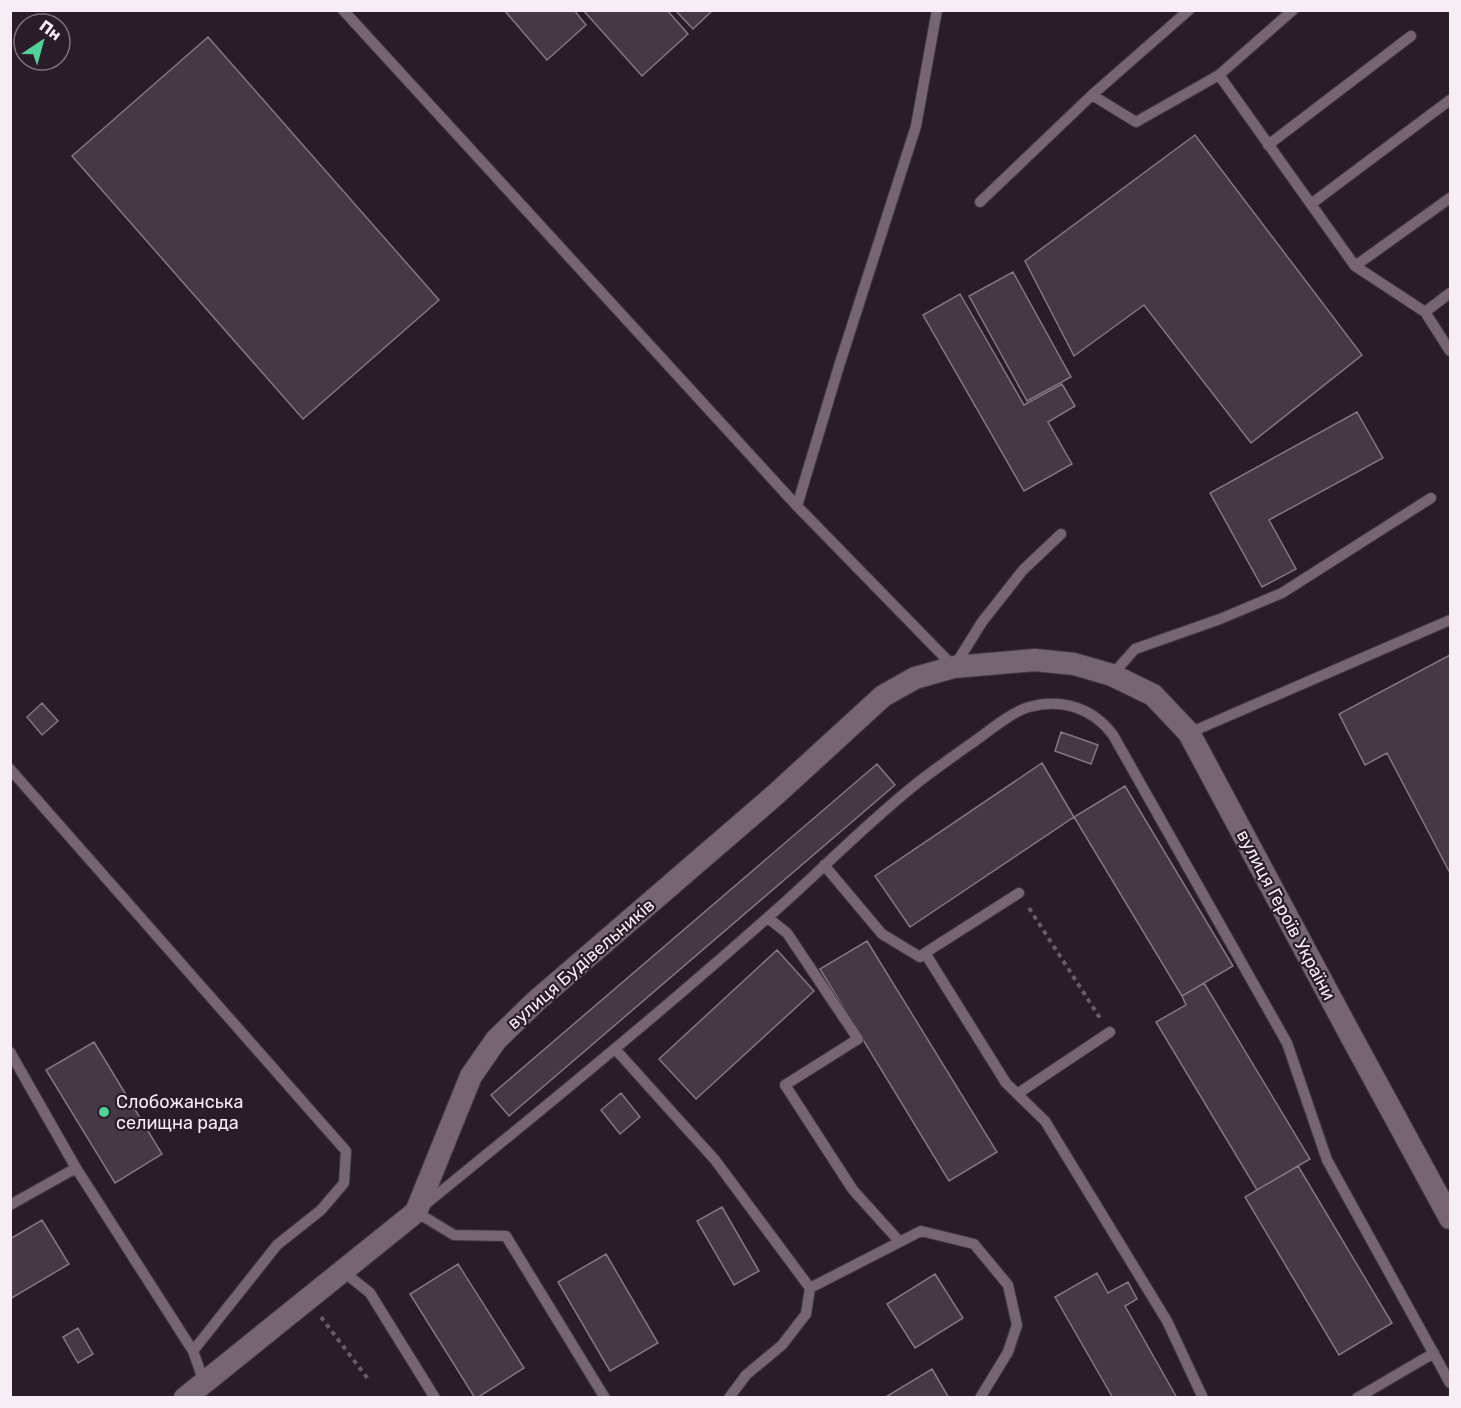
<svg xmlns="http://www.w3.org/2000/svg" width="1461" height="1408" font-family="Rubik,sans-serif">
<rect width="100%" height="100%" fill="#2a1d29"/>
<path fill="#463845" stroke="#867684" stroke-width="1.5" d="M 504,10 L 574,10 L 586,25 L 547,60 Z
M 583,10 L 667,10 L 688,34 L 642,76 Z
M 675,10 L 713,10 L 693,29 Z
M 208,37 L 439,300 L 303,419 L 72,156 Z
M 1195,135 L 1362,355 L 1251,443 L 1144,305 L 1074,356 L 1025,261 Z
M 1013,272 L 1071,377 L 1027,401 L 969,296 Z
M 960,294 L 1024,405 L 1062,384 L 1075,406 L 1048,422 L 1072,464 L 1024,491 L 923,315 Z
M 1357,412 L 1383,458 L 1269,520 L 1296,569 L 1262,587 L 1210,493 Z
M 1450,655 L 1450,873 L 1387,753 L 1365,765 L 1339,714 Z
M 42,703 L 58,721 L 42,735 L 27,717 Z
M 1061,732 L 1098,745 L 1091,764 L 1055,751 Z
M 1042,763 L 1074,817 L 910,927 L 875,876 Z
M 877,764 L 895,785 L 509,1116 L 491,1095 Z
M 1125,786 L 1233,966 L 1182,996 L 1074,817 Z
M 867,941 L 997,1152 L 949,1181 L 820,969 Z
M 777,950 L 814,991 L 696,1099 L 659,1059 Z
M 1204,983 L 1310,1159 L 1257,1190 L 1156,1022 L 1186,1005 L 1182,996 Z
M 94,1042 L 162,1154 L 115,1183 L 46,1070 Z
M 621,1093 L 640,1117 L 620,1134 L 601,1110 Z
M 1298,1166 L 1392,1323 L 1339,1355 L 1245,1197 Z
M 722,1207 L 759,1271 L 734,1285 L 697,1221 Z
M 42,1220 L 69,1264 L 10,1299 L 10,1239 Z
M 606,1254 L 658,1343 L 610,1371 L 558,1282 Z
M 458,1264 L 524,1368 L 477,1398 L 475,1398 L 410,1294 Z
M 1097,1273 L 1108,1293 L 1128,1282 L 1137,1299 L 1125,1306 L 1177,1398 L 1113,1398 L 1055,1297 Z
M 935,1274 L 963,1318 L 915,1348 L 887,1304 Z
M 78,1328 L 93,1354 L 78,1363 L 63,1337 Z
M 932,1369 L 949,1398 L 884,1398 Z"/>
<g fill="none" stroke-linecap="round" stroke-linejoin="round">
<g stroke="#443a43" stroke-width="12">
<path id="lane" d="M 343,10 L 797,506 L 954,667 L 982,622 L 1023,570 L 1061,534
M 1219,75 L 1355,266 L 1425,312 L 1450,351
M 1092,95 L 1136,122 L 1219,75 L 1293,10
M 1268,145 L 1411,36
M 980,202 L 1092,95 L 1189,10
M 1311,204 L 1450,100
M 1355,266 L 1450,198
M 1425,312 L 1450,293
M 797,506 L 839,366 L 916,126 L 937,10
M 1112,675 L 1135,649 L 1220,619 L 1282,593 L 1431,498
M 1189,733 L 1450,620
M 10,769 L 346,1151 L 344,1183 L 321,1210 L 277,1245 L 193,1351
M 824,865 L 882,934 L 920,957 L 925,953 L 1006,1083 L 1045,1121 L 1167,1321 L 1203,1398
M 768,918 L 787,933 L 858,1039 L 785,1085 L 853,1190 L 899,1241
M 925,953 L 1019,893
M 616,1050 L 715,1160 L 810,1288 L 806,1314 L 782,1345 L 746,1375 L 729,1398
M 10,1052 L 76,1168 L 193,1351 L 204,1382
M 1017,1094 L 1110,1032
M 10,1205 L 76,1168
M 344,1272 L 370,1293 L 435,1398
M 810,1288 L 921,1231 L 974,1244 L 1008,1285 L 1017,1325 L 1008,1352 L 980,1398
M 605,1398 L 506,1236 L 454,1235 L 416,1212 C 534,1116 652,1020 766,919 C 818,874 866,823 921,780 C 938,767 955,755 972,743 C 988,732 1011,712 1029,707 C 1062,698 1093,708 1113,735 L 1287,1043 L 1327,1160 L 1450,1383
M 1357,1398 L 1434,1353"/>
</g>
<g stroke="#443a43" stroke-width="24">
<path id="street" d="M 185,1398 L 416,1212 L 471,1076 L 496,1040 L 535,1002 L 775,795 L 883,696 L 915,678 L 954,667 L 1035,660 L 1074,664 L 1112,675 L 1153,695 L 1189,733 L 1351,1036 L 1450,1218"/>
</g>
<path stroke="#685c67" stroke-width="4" stroke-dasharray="4.5 4.5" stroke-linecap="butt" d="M 1029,908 L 1100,1018
M 321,1317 L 368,1379"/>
<use href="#lane" stroke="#766674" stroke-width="10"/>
<use href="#street" stroke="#766674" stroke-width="22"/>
</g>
<circle fill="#50d398" stroke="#2a1d29" stroke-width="2" cx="104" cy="1112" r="6"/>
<g text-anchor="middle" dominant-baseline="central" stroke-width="4.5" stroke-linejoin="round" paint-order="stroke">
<g font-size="18" fill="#f6edf5" stroke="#2a1d29">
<text transform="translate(1286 915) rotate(62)">вулиця Героїв України</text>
<text transform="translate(581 964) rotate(-41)">вулиця Будівельників</text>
</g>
<g font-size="18" fill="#f6edf5" stroke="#2a1d29" text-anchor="start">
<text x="116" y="1102">Слобожанська<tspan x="116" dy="21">селищна рада</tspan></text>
</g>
</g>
<rect width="1461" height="1408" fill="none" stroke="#f6edf5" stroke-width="24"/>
<g transform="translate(42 42) rotate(36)"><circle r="28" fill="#2a1d29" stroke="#7c707b" stroke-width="1.5"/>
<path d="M0-4.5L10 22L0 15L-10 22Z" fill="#50d398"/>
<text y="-9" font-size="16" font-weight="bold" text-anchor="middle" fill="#f6edf5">Пн</text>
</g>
</svg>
